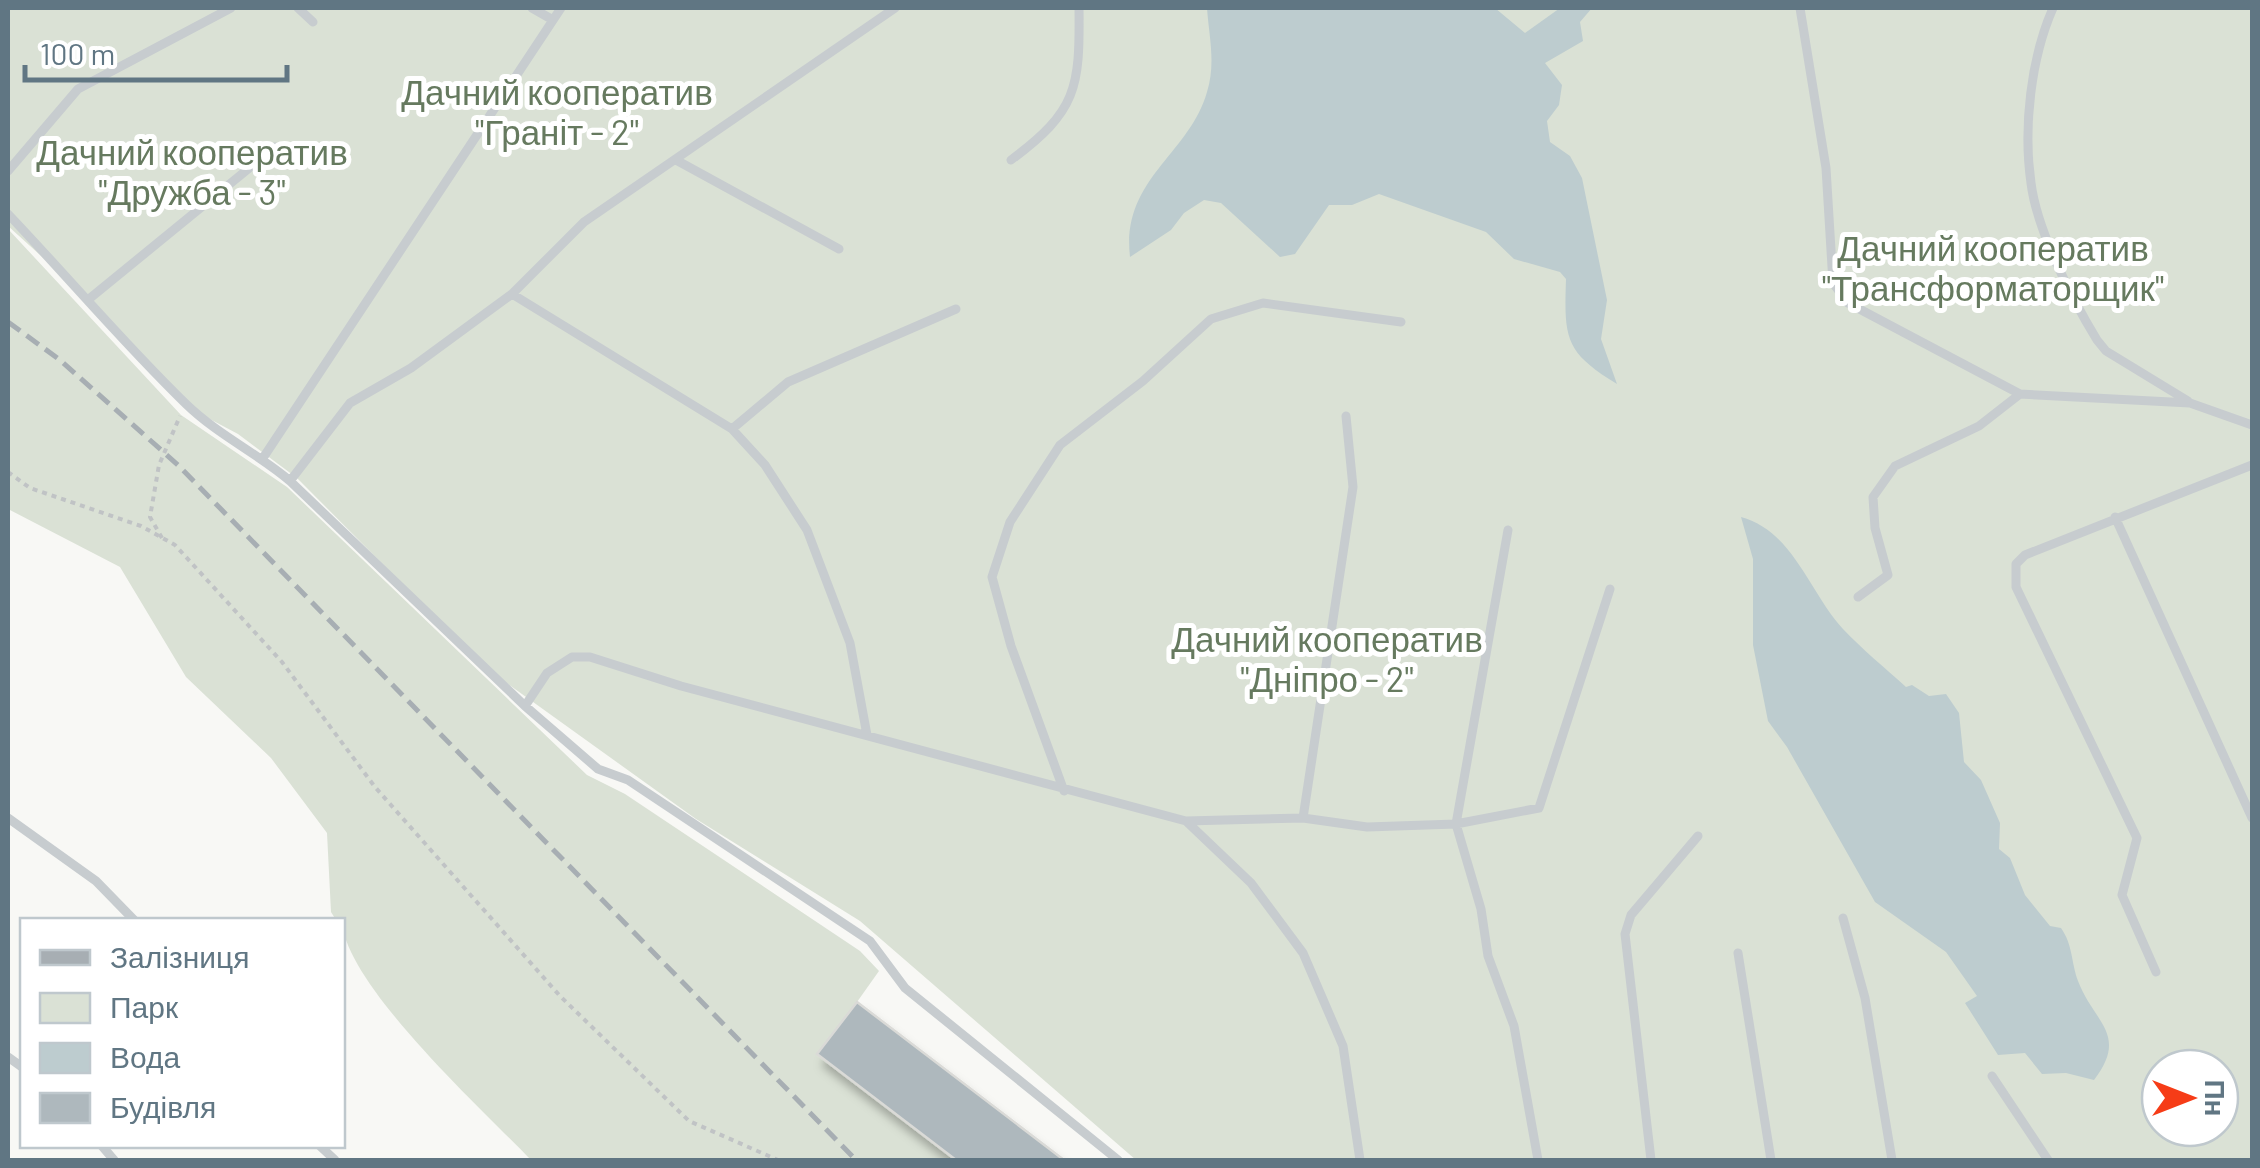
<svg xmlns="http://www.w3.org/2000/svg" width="2260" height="1168" font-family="Barlow,sans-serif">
<defs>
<filter id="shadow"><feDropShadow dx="6" dy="11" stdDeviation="5" flood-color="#0004"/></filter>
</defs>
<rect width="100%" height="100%" fill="#f8f8f5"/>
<path fill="#dae1d5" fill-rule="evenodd" d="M 8,8 L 2252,8 L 2252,1160 L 1136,1160 L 860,921 L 696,819 L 487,669 L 297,478 L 238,434 L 189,408 L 92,302 L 8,226 ZM 2160,1068 L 2220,1068 L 2220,1128 L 2160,1128 Z
M 8,229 L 181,415 L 287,487 L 587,775 L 625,794 L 860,951 L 879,971 L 823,1050 L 967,1160 L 531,1160 C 486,1113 343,983 342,920 L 336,920 L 331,912 L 327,833 L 271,758 L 186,677 L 120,567 L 8,509 Z"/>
<path fill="#bdcccf" d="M 1207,8 L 1495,8 L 1525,33 L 1560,8 L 1592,8 L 1580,22 L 1583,41 L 1545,63 L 1562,85 L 1559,105 L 1547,121 L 1550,142 L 1570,156 L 1582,178 L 1607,300 L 1601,339 L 1617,384 C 1565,352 1564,339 1566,279 L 1560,272 L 1514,259 L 1486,232 L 1379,194 L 1352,205 L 1329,205 L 1295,254 L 1280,257 L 1221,203 L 1204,200 L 1184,213 L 1171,230 L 1130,257 C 1121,179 1189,155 1207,92 C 1216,63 1209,37 1207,8 Z
M 1741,517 C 1793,531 1809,592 1843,629 C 1862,649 1885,668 1906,687 L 1912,685 L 1929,696 L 1946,694 L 1959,713 L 1964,762 L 1981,780 L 2000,823 L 1999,849 L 2010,858 L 2025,895 L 2050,926 L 2061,928 C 2073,945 2071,962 2078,981 C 2094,1023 2129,1034 2094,1080 L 2066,1073 L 2042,1074 L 2025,1053 L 1998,1055 L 1965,1003 L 1977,996 L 1946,952 L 1875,902 L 1787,747 L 1768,721 L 1753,645 L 1753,559 Z"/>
<path fill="#aeb8bd" stroke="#dadad7" stroke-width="2.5" filter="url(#shadow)" d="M 857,1002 L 1064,1160 L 956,1160 L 817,1054 Z"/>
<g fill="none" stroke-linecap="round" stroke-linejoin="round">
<path stroke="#c0c3c5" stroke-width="4" stroke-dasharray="5 5" stroke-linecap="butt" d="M 8,472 L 30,488 L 141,526 L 175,545 L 282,662 L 375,787 L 560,996 L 689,1121 L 778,1160
M 162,538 L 150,517 L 159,465 L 180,416"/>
<path stroke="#c7cccf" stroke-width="9" d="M 298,8 L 313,22
M 532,8 L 553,20
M 1800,8 L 1826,168 L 1833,283 L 1848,303 L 2020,394 L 2190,403 L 2252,425
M 2053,8 C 2031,58 2023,127 2031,183 C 2037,231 2072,299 2097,340 L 2106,351 L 2188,401
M 676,160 L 839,249
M 1011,160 C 1077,111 1080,88 1079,8
M 8,171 L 78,89 L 231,8
M 8,214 C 68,277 124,344 186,404 C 218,435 257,453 290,481 L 525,706 L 598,769 L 628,780 L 870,941 L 905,988 L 1118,1160
M 512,294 L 584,222 L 895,8
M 89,299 L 275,147
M 732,429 L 788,382 L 956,309
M 263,458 L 561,8
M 290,481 L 350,403 L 411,368 L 512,294 L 732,429 L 765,465 L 807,530 L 850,643 L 867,735
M 2115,517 L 2252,818
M 1508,530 L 1456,824 L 1481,909 L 1488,956 L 1514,1026 L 1538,1160
M 1858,597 L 1888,575 L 1875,528 L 1873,497 L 1895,466 L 1979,426 L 2020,394
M 525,706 L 547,673 L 572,657 L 590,657 L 681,686 L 1186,821 L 1251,883 L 1303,953 L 1343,1046 L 1360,1160
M 1064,791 L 1011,646 L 992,577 L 1010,522 L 1060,445 L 1143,381 L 1211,319 L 1263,303 L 1401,322
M 8,818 L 96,881 L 134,920
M 1303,818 L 1353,487 L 1346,416
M 1186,821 L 1303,818 L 1367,827 L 1456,824 L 1539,808 L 1610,589
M 1843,918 L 1865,998 L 1892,1160
M 1738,953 L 1771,1160
M 2156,972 L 2122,895 L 2137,838 L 2016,587 L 2016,564 L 2025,555 L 2252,465
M 8,1057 L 22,1067
M 1992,1076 L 2048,1160
M 102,1146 L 114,1160
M 320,1146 L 335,1160
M 1651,1160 L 1625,934 L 1631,915 L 1698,836"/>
<path stroke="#a7aeb3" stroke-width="5" stroke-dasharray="15 8" stroke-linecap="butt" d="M 8,322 L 60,360 L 178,465 L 856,1160"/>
</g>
<g text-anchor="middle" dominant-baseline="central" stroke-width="10" stroke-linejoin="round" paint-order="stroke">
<g font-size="35" fill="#667a5f" stroke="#fff">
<text x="557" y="91">Дачний кооператив<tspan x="557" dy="40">"Граніт - 2"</tspan></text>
<text x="192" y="151">Дачний кооператив<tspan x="192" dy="40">"Дружба - 3"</tspan></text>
<text x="1993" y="247">Дачний кооператив<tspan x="1993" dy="40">"Трансформаторщик"</tspan></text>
<text x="1327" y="638">Дачний кооператив<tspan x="1327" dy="40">"Дніпро - 2"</tspan></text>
</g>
</g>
<rect width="2260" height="1168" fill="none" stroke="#607683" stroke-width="20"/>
<rect x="20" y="918" width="325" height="230" fill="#ffffff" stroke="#bfc8cd" stroke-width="2.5"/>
<rect x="40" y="950" width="50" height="15" fill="#a7aeb3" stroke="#bfc8cd" stroke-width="2.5"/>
<text x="110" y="968" font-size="30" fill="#607683">Залізниця</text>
<rect x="40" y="993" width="50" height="30" fill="#dae1d5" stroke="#bfc8cd" stroke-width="2.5"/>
<text x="110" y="1018" font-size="30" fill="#607683">Парк</text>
<rect x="40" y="1043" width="50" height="30" fill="#bdcccf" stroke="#bfc8cd" stroke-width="2.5"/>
<text x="110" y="1068" font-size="30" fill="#607683">Вода</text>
<rect x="40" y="1093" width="50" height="30" fill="#aeb8bd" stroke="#bfc8cd" stroke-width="2.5"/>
<text x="110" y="1118" font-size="30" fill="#607683">Будівля</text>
<g transform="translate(2190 1098) rotate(90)"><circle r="48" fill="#ffffff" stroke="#bfc8cd" stroke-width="2.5"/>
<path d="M0-8L18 38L0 25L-18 38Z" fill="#f63c17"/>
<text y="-15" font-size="28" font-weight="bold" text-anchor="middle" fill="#607683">Пн</text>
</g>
<path d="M25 65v15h262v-15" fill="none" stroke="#607683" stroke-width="5"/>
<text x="40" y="65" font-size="30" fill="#607683" stroke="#ffffff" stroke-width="8" paint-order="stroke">100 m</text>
</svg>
